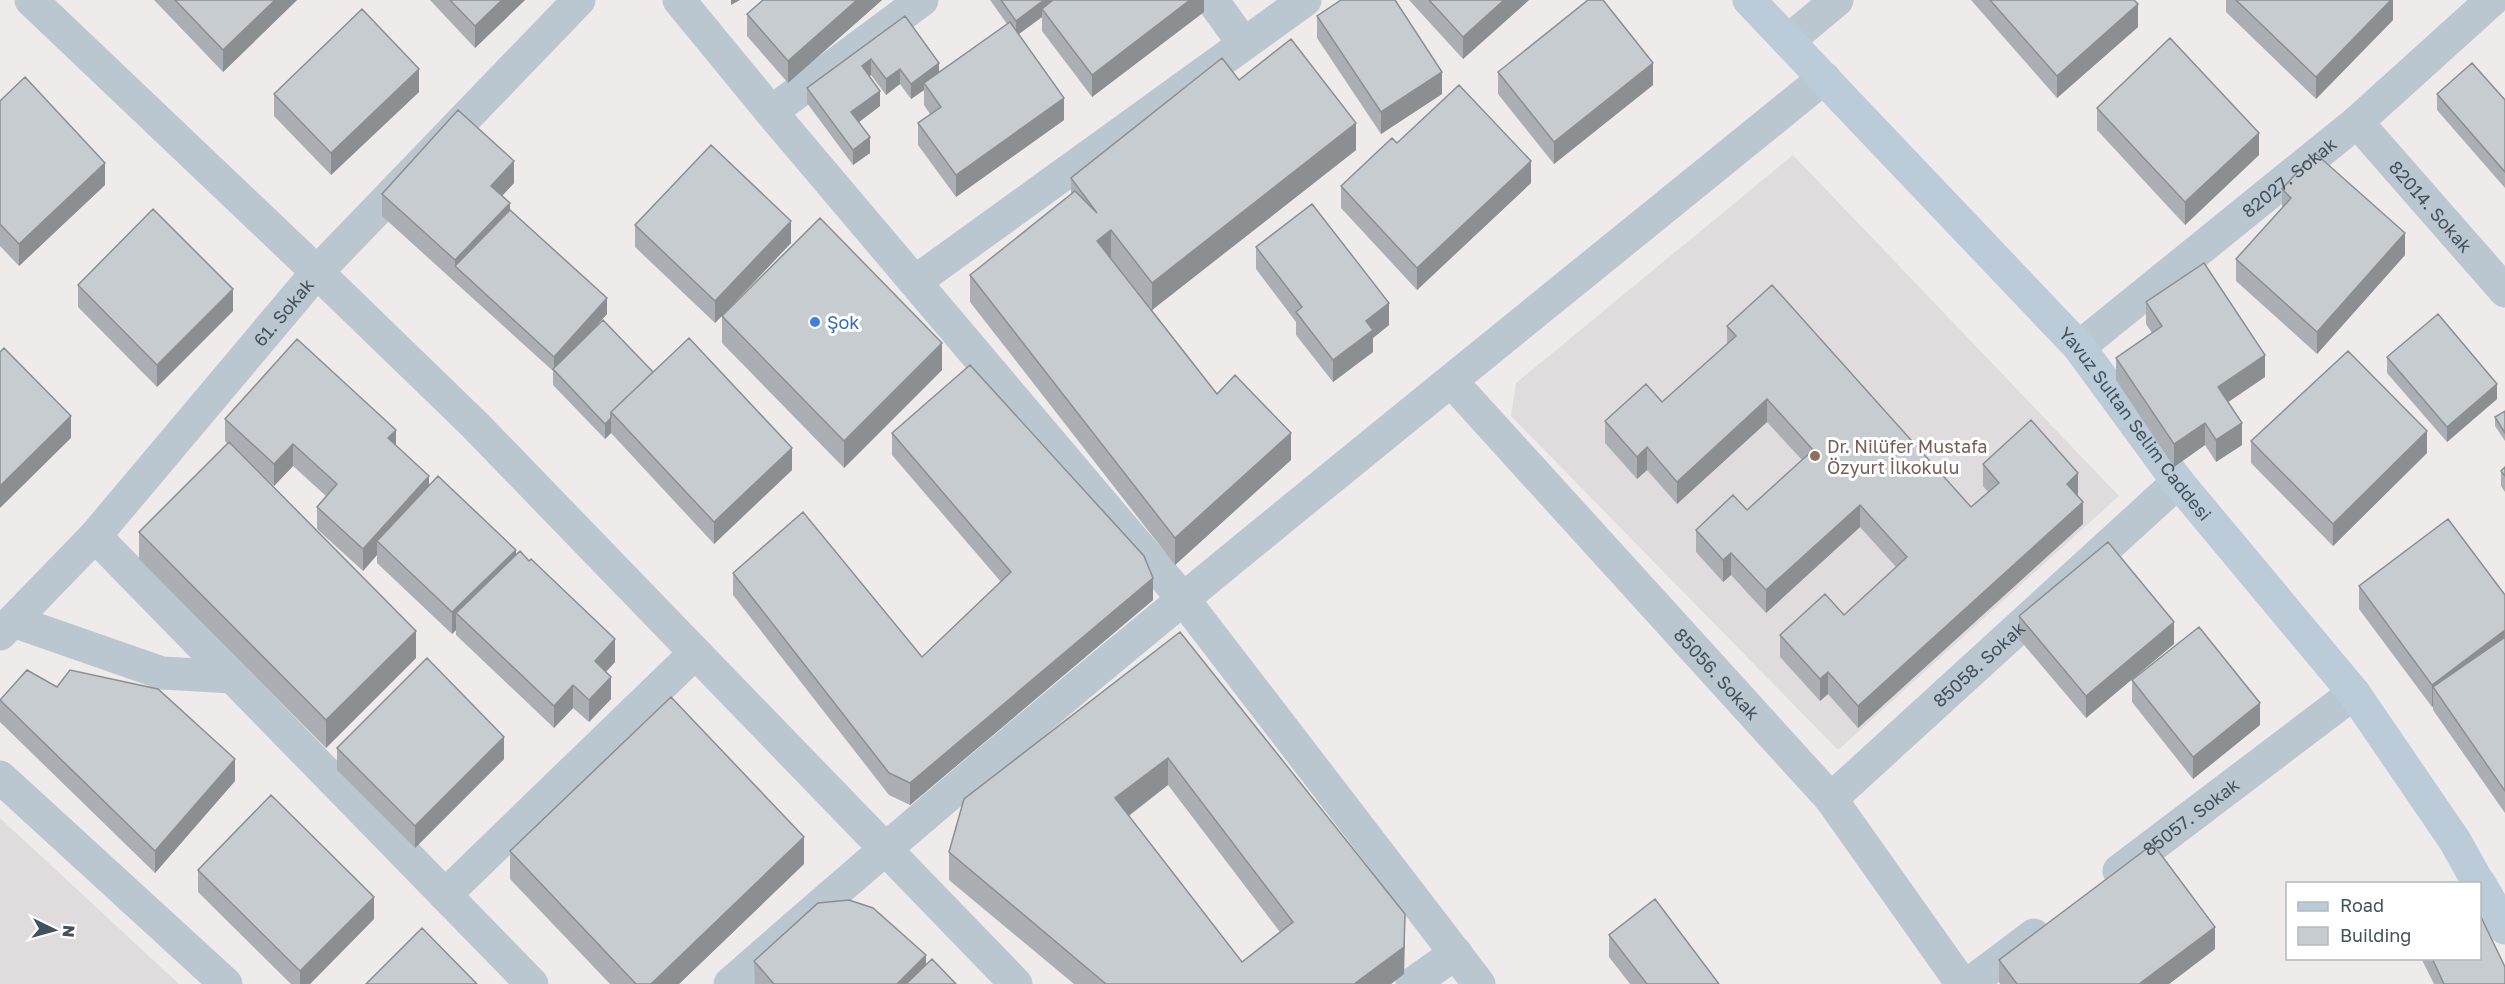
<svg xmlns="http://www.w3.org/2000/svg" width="2505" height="984" font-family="'Golos Text',sans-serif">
<rect width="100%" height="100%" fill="#efebeb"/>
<path fill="#e0dcdd" d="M 1793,155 L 2119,496 L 1838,750 L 1511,416 L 1516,383 Z
M 0,818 L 179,984 L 0,984 Z"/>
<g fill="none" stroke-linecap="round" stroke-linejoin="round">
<g stroke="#bac7d0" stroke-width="33">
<path d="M 31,0 L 317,272 L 475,425 L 1016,984"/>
<path d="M 679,0 L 771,112 L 1184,600 L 1479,984"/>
<path d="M 1212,0 L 1244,44"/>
<path d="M 1788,41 L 1837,0"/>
<path d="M 771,112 L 922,0"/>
<path id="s1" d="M 2357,122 L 2505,291"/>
<path d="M 916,281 L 1305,0"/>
<path id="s2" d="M 2079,347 L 2357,122 L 2492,0"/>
<path id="s3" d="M 1452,382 L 1831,799 L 1962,984"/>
<path d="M 95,536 L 532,984"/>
<path d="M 13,621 L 162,673 L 233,677"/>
<path id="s4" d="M 0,634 L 95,536 L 317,272 L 579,0"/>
<path d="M 0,777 L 226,984"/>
<path id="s5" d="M 1831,799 L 2178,482"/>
<path id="s6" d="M 2119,871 L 2354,693"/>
<path d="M 445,895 L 694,654"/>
<path d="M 730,984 C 1085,671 1457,377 1824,78"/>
<path d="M 1412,984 L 1456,953"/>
<path d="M 1969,984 L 2034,935"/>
</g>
<g stroke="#bbcbd8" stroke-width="33">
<path id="s7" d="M 1749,0 L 2079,347 L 2178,482 L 2354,693 L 2455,841 L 2479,884"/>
<path d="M 2480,884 L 2505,928"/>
</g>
</g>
<path fill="#abafb4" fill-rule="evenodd" d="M 154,0 L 297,0 L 223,72 Z
M 430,0 L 525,0 L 475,48 Z
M 763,0 L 882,0 L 788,83 L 747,36 L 747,14 Z
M 990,0 L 1204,0 L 1204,12 L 1092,97 L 1042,31 L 1042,17 L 1019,34 L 1064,120 L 956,197 L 918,145 L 918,123 L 930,114 L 924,105 L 924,90 L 911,99 L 900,84 L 886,95 L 871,75 L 869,76 L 880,106 L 859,122 L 870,153 L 853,165 L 807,103 L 807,88 L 905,16 L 939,72 L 1007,24 Z
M 1409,0 L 1529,0 L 1463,59 Z
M 1971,0 L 2134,0 L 2138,27 L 2057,98 Z
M 2226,0 L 2393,0 L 2393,20 L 2316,99 L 2226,12 Z
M 1317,16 L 1442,94 L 1381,134 L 1317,38 Z
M 1498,72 L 1653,85 L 1554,164 L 1498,94 Z
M 1239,80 L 1356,150 L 1152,310 L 1217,394 L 1291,460 L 1175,565 L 970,302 L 970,275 L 1071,195 L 1071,178 Z
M 419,92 L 331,175 L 274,116 L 274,94 Z
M 2437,94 L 2505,100 L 2505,188 L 2437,110 Z
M 0,101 L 105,185 L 19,266 L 0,246 Z
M 2097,108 L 2259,155 L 2185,225 L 2097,130 Z
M 1397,143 L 1531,183 L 1417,290 L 1341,208 L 1341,186 Z
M 514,183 L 502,196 L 510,210 L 607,314 L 591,331 L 653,372 L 792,470 L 714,544 L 611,433 L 605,439 L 553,385 L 553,371 L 382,216 L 382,194 Z
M 2282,189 L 2405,255 L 2317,354 L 2236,281 L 2236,259 L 2282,208 Z
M 635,225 L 791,243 L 722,316 L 942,370 L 844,468 L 722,343 L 722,316 L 715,323 L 635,247 Z
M 1256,247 L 1389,325 L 1373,338 L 1373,352 L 1333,382 L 1296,335 L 1296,322 L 1256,269 Z
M 78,285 L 233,311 L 157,387 L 78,307 Z
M 2146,302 L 2265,377 L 2228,402 L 2242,445 L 2216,462 L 2205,445 L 2174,467 L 2116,380 L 2116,358 L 2152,333 L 2146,324 Z
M 1727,326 L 1971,507 L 1988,492 L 1983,486 L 1983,464 L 2078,495 L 2077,496 L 2083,524 L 1858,728 L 1828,694 L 1820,701 L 1780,657 L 1780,635 L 1844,615 L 1896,567 L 1860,527 L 1766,613 L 1731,575 L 1723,582 L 1696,552 L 1696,530 L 1747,510 L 1802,460 L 1767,422 L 1677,504 L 1647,470 L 1637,479 L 1605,443 L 1605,421 L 1662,402 L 1727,344 Z
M 2387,357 L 2497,399 L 2447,442 L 2387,373 Z
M 2505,411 L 2505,441 L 2495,426 L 2495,417 Z
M 225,419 L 396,446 L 429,486 L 516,555 L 615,662 L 606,672 L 611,699 L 589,722 L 573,708 L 554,728 L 456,635 L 456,630 L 452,634 L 377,563 L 377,555 L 363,571 L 317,529 L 317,507 L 326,496 L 293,466 L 274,486 L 256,469 L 416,658 L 326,748 L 139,559 L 139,532 L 228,444 L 225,441 Z
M 892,433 L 1153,600 L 910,805 L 889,795 L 733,595 L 733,573 L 922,657 L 1001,582 L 892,455 Z
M 2251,441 L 2427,453 L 2333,546 L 2251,463 Z
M 2505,467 L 2505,492 L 2501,486 L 2501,471 Z
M 2359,586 L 2505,595 L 2505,813 L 2433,710 L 2433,706 L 2432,707 L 2359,609 Z
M 2019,616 L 2174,644 L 2086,718 L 2019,639 Z
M 1180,632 L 1405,941 L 1404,974 L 1391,984 L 1074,984 L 949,880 L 949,852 ZM 1168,785 L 1280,932 L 1242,962 L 1129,816 Z
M 2132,680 L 2260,725 L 2193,779 L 2132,702 Z
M 57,687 L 235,781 L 155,873 L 0,722 L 0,699 Z
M 337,748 L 504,759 L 415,848 L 337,770 Z
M 510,851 L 804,864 L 679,984 L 610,984 L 510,879 Z
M 198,870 L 374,919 L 310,984 L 291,984 L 198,892 Z
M 1609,935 L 1719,984 L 1630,984 L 1609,957 Z
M 2215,949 L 2169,984 L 2000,984 L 1999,982 L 1999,960 Z
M 2421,958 L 2480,958 L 2505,984 L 2434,984 Z
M 754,961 L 926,965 L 956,984 L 755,984 Z"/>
<path fill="#8b8f92" d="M 275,0 L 297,0 L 223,72 L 223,50 Z
M 502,0 L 525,0 L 475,48 L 475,26 Z
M 731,0 L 740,0 L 731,5 Z
M 857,0 L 882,0 L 788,83 L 788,61 Z
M 1044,0 L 1065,0 L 1042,9 L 1042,17 L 1016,36 L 1016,21 Z
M 1190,0 L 1204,0 L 1204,12 L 1092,97 L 1092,75 Z
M 1504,0 L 1529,0 L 1463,59 L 1463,37 Z
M 2391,0 L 2393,0 L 2393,20 L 2316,99 L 2316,77 Z
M 2138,4 L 2138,27 L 2057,98 L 2057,76 Z
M 871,59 L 871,75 L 862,82 L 862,66 Z
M 939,63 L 939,79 L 924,83 L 924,90 L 911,99 L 911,84 Z
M 1653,63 L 1653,85 L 1554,164 L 1554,142 Z
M 419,69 L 419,92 L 331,175 L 331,153 Z
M 900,69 L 900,84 L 886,95 L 886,79 Z
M 1442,72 L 1442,94 L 1381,134 L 1381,112 Z
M 880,91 L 880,106 L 851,128 L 851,112 Z
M 1064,98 L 1064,120 L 956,197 L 956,175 Z
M 1356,123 L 1356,150 L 1152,310 L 1152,283 Z
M 2259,133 L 2259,155 L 2185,225 L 2185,202 Z
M 870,137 L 870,153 L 853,165 L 853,150 Z
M 514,161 L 514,183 L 491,208 L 491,186 Z
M 1531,161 L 1531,183 L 1417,290 L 1417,268 Z
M 105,163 L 105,185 L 19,266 L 19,244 Z
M 510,203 L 510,225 L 455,266 L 455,260 Z
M 791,221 L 791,243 L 715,323 L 715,301 Z
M 1111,230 L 1111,258 L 1097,241 Z
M 2405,233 L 2405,255 L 2317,354 L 2317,332 Z
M 233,289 L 233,311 L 157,387 L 157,365 Z
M 607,298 L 607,314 L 555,372 L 554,371 L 554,357 Z
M 1389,303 L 1389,325 L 1373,338 L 1373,352 L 1333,382 L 1333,360 L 1366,321 Z
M 942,343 L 942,370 L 844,468 L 844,441 Z
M 2265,355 L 2265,377 L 2218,409 L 2218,387 Z
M 2497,384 L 2497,399 L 2447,442 L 2447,427 Z
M 1767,399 L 1767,422 L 1677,504 L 1677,482 Z
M 71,416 L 71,438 L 0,508 L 0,486 Z
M 611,418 L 611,433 L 605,439 L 605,424 Z
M 2205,423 L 2205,445 L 2174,467 L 2174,444 Z
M 2242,423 L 2242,445 L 2216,462 L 2216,440 Z
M 396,430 L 396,452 L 388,438 Z
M 2427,431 L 2427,453 L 2333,546 L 2333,524 Z
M 1291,433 L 1291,460 L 1175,565 L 1175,538 Z
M 293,444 L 293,466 L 274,486 L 274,464 Z
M 1647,447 L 1647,470 L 1637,479 L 1637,457 Z
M 792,448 L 792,470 L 714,544 L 714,522 Z
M 2078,473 L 2078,495 L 2067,506 L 2067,484 Z
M 429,476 L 429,498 L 377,541 L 377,555 L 363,571 L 363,549 Z
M 2083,502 L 2083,524 L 1858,728 L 1858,706 Z
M 1860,505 L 1860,527 L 1766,613 L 1766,590 Z
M 516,550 L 516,572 L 456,613 L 456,630 L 452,634 L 452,612 Z
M 1731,553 L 1731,575 L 1723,582 L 1723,560 Z
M 1153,578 L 1153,600 L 910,805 L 910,783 Z
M 2174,622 L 2174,644 L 2086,718 L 2086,696 Z
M 2505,630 L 2505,653 L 2433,687 L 2433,706 L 2432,707 L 2432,685 Z
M 416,631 L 416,658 L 326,748 L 326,720 Z
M 615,639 L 615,662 L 595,683 L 595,661 Z
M 1828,672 L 1828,694 L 1820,701 L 1820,679 Z
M 611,677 L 611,699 L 589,722 L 589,700 Z
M 573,685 L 573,708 L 554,728 L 554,706 Z
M 2260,703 L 2260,725 L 2193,779 L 2193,757 Z
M 504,737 L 504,759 L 415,848 L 415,826 Z
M 1168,758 L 1168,785 L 1115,826 L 1115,798 Z
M 235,759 L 235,781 L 155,873 L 155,851 Z
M 804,837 L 804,864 L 679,984 L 651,984 Z
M 374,897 L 374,919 L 310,984 L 300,984 L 300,971 Z
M 1405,914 L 1404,974 L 1391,984 L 1354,984 Z
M 2215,927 L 2215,949 L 2169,984 L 2139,984 Z
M 926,955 L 926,977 L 919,984 L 897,984 Z"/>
<path fill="#c7ccd1" stroke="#8b8f92" stroke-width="1.5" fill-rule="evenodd" d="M 175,0 L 275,0 L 223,50 Z
M 450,0 L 502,0 L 475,26 Z
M 763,0 L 857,0 L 788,61 L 747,14 Z
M 1001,0 L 1044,0 L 1016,21 Z
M 1053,0 L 1190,0 L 1092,75 L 1042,9 Z
M 1341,0 L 1395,0 L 1442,72 L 1381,112 L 1317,16 Z
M 1429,0 L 1504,0 L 1463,37 Z
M 1588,0 L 1603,0 L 1653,63 L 1554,142 L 1498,72 Z
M 1990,0 L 2134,0 L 2138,4 L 2057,76 Z
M 2236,0 L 2391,0 L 2316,77 Z
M 362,9 L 419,69 L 331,153 L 274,94 Z
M 905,16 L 939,63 L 911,84 L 900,69 L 886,79 L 871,59 L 862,66 L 880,91 L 851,112 L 870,137 L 853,150 L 807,88 Z
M 1010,22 L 1064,98 L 956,175 L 918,123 L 941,107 L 924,83 Z
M 2170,38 L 2259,133 L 2185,202 L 2097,108 Z
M 1291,39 L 1356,123 L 1152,283 L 1111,230 L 1097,241 L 1217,394 L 1235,375 L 1291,433 L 1175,538 L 970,275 L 1075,191 L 1097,213 L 1071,178 L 1222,58 L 1239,80 Z
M 2472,63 L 2505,100 L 2505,172 L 2437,94 Z
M 25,77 L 105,163 L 19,244 L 0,224 L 0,101 Z
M 1459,85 L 1531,161 L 1417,268 L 1341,186 L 1392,138 L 1397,143 Z
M 458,110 L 514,161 L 491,186 L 510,203 L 455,260 L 382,194 Z
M 711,145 L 791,221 L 715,301 L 635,225 Z
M 2315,153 L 2405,233 L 2317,332 L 2236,259 L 2291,198 L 2282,189 Z
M 1312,204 L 1389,303 L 1366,321 L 1373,330 L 1333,360 L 1296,312 L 1302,307 L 1256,247 Z
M 153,209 L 233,289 L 157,365 L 78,285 Z
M 510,210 L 607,298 L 554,357 L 455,266 Z
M 820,218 L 942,343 L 844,441 L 722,316 Z
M 2204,263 L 2265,355 L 2218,387 L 2242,423 L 2216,440 L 2205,423 L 2174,444 L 2116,358 L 2162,326 L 2146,302 Z
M 1772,285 L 1971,507 L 1999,483 L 1983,464 L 2031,420 L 2078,473 L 2067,484 L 2083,502 L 1858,706 L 1828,672 L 1820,679 L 1780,635 L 1825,594 L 1844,615 L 1907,557 L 1860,505 L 1766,590 L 1731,553 L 1723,560 L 1696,530 L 1733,495 L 1747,510 L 1813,450 L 1767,399 L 1677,482 L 1647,447 L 1637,457 L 1605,421 L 1646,384 L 1662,402 L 1736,336 L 1727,326 Z
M 2438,314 L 2497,384 L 2447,427 L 2387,357 Z
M 603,320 L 653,372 L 611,412 L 611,418 L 605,424 L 553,369 Z
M 689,338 L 792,448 L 714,522 L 611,412 Z
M 297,339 L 396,430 L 388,438 L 429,476 L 363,549 L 317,507 L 337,484 L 293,444 L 274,464 L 225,419 Z
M 4,348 L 71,416 L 0,486 L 0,352 Z
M 2348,351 L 2427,431 L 2333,524 L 2251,441 Z
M 970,365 L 1144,556 L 1153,578 L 910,783 L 889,773 L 733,573 L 803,512 L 922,657 L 1011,572 L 892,433 Z
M 2505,411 L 2505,433 L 2495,417 Z
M 229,442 L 416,631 L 326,720 L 139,532 Z
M 2505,467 L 2505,476 L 2501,471 Z
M 438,476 L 516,550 L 452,612 L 377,541 Z
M 2448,519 L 2505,595 L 2505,630 L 2432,685 L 2359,586 Z
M 2108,542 L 2174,622 L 2086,696 L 2019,616 Z
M 520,551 L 529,561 L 531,559 L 615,639 L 595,661 L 611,677 L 589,700 L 573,685 L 554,706 L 456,613 Z
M 2199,627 L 2260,703 L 2193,757 L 2132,680 Z
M 1180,632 L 1405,914 L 1404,947 L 1354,984 L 1106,984 L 949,852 L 964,799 ZM 1168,758 L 1293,922 L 1242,962 L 1115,798 Z
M 2505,637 L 2505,791 L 2433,687 Z
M 427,658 L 504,737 L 415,826 L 337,748 Z
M 27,670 L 57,687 L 70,670 L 158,689 L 235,759 L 155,851 L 0,700 Z
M 671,697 L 804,837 L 651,984 L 636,984 L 510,851 Z
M 271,795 L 374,897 L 300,971 L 198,870 Z
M 2153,844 L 2215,927 L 2139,984 L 2017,984 L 1999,960 Z
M 1655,899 L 1719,984 L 1647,984 L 1609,935 Z
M 849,900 L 873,908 L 926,955 L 897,984 L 774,984 L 754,961 L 818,903 Z
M 2480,915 L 2505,967 L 2505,984 L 2444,984 L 2432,958 L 2480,958 Z
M 422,928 L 477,984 L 366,984 Z
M 932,959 L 956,984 L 906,984 Z"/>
<circle fill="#3f7fe0" stroke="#fff" stroke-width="2" cx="815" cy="322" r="6"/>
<circle fill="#8d6e63" stroke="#fff" stroke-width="2" cx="1815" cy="456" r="6"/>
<g text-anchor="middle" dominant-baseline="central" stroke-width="6" stroke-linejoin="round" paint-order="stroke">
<g font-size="18" fill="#42515b" stroke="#fff">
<text stroke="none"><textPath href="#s2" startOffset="270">82027. Sokak</textPath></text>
<text stroke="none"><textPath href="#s1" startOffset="112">82014. Sokak</textPath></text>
<text stroke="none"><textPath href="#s4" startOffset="429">61. Sokak</textPath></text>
<text stroke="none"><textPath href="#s7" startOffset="574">Yavuz Sultan Selim Caddesi</textPath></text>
<text stroke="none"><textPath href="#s5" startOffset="200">85058. Sokak</textPath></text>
<text stroke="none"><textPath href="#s3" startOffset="394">85056. Sokak</textPath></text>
<text stroke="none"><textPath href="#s6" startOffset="90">85057. Sokak</textPath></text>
</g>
<g font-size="18" fill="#366cbe" stroke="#fff" text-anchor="start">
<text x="827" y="322">Şok</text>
</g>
<g font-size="18" fill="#785e54" stroke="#fff" text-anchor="start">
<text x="1827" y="446">Dr. Nilüfer Mustafa<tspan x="1827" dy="21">Özyurt İlkokulu</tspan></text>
</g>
</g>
<rect x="2286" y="882" width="195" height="78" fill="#ffffff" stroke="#b3b9bd" stroke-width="1.5"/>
<rect x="2298" y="902" width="30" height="9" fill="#bbcbd8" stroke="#b3b9bd" stroke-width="1.5"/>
<text x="2340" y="912" font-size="18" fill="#42515b">Road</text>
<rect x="2298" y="927" width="30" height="18" fill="#c7ccd1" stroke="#b3b9bd" stroke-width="1.5"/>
<text x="2340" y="942" font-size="18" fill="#42515b">Building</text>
<g transform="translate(54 930) rotate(95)" stroke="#ffffff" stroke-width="4.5" paint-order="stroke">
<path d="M0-4.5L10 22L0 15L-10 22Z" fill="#42515b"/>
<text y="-9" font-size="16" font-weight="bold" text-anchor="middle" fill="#42515b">N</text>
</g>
</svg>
